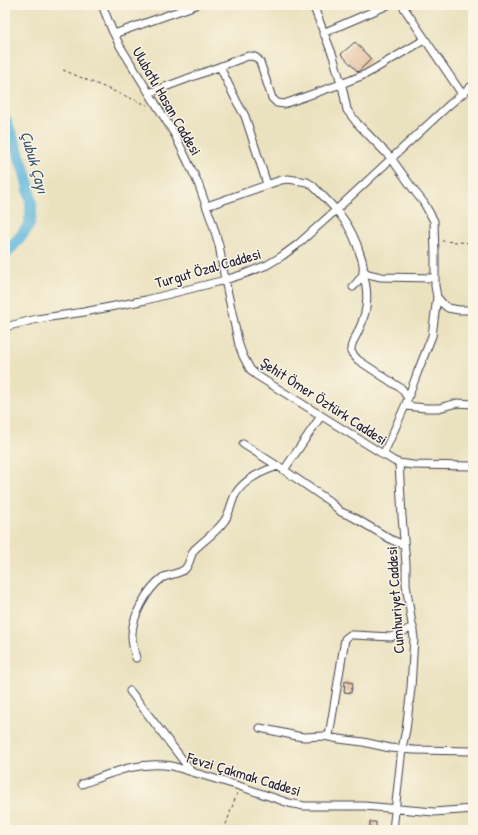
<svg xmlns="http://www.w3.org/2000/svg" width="478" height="835" font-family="'Patrick Hand',sans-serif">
<rect width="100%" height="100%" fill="#fcf5e5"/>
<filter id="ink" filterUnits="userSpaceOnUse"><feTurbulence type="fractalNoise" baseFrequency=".025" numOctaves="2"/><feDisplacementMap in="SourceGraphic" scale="8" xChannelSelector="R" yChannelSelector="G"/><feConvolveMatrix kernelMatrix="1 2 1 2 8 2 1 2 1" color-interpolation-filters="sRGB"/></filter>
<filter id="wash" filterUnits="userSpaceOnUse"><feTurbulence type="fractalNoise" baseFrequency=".012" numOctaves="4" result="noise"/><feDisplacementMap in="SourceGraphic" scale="16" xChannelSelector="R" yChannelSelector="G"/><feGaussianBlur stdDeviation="0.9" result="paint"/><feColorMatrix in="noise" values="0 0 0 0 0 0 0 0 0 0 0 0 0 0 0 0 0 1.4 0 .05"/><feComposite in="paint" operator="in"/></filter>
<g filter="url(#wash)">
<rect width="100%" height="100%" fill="#eae2bf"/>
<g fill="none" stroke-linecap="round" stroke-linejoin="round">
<path stroke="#5db6db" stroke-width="12" d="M 5,119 C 15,144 40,200 28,226 C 22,237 12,245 5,255"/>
</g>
<g id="blocks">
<path fill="#dcb491" d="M 355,42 L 371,59 L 358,72 L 341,54 Z
M 345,681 L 353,683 L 351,693 L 344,692 Z
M 370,822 L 376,822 L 376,829 L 370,829 Z"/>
</g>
</g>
<g filter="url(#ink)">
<use href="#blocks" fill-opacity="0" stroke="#403f4f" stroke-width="1"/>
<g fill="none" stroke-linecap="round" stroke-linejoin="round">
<g stroke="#403f4f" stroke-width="9">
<path id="minor" d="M 102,5 L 112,30 L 120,46 L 175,135 L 198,183 L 212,222 L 219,245 L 225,280 L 239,345 L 243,356 L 250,369 L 256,375 L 264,380 L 394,461 L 399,463 L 413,465 L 473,466
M 313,5 L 333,56 L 343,90 L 347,110 L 357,123 L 391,158 L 416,193 L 424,203 L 434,221 L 435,255 L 435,286 L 437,297 L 442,303 L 448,308 L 459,310 L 473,310
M 402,5 L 462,94
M 323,33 L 388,5
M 114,34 L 196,5
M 220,67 L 237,102 L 245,116 L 267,184
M 149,93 L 248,56 C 254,56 257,57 260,62 L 272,98 L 277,103 L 284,104 L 341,84 L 366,74 L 424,40
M 207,206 L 281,180 L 288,179 L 301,181 L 307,182 L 312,185 C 334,207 351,222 360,254 C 362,259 364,266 363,272 C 363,277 356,283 353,287
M 364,271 L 368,274 L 381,277 L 435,278
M 363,275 C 368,287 368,306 363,319 C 362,324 359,329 357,334 C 354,340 350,345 351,352 L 358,360 L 402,389 L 408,398
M 5,327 L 37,319 L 84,312 L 146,300 L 225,280 L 244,274 L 267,265 L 282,256 L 297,245 L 336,210 L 449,105 L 473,85
M 405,406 L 426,408 L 439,408 L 457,403 L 473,404
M 243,444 L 284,470 L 329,501 L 341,512 L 353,517 L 392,540 L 404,545
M 383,455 L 405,406 L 418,371 L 432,336 L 437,297
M 284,470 L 321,416
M 136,658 C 134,651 132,644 132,637 C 131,618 147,589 162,578 C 169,574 180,574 185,569 C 190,564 190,556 194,550 C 204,540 217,532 225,520 C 230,512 231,503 235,495 C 243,480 263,471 278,466
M 130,691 L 192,772
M 260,728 L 297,736 L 304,737 L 324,736 L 339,739 L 363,742 L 390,748 L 414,750 L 473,751
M 329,736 L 345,639 L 350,635 L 354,635 L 391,637 L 400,633 L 413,627
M 82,784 C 114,772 138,761 172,766 L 239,786 L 289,803 L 304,806 L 364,806 L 434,812 L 473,809
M 393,830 L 402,748 L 406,730 L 411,688 L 414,638 L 406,584 L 406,564 L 402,516 L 399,463"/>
</g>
<path stroke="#403f4f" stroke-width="1" stroke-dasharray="3 3" stroke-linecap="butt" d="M 63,70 L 147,105
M 442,241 L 473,243
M 224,830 L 237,793"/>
<use href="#minor" stroke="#fff" stroke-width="7"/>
</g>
</g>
<g text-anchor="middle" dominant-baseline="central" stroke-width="3" stroke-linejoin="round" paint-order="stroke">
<g font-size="15" fill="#22223b" stroke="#fcf5e5">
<text transform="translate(167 101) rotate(60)">Ulubatlı Hasan Caddesi</text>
<text transform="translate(208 268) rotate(-16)">Turgut Özal Caddesi</text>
<text transform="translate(324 401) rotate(33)">Şehit Ömer Öztürk Caddesi</text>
<text transform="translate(395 600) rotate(-94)">Cumhuriyet Caddesi</text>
<text transform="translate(244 774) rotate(17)">Fevzi Çakmak Caddesi</text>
</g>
<g font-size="16" font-style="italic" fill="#375673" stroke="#fcf5e5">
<text transform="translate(35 162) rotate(74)">Çubuk Çayı</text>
</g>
</g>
<rect width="478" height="835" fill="none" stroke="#fcf5e5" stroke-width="20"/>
</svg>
